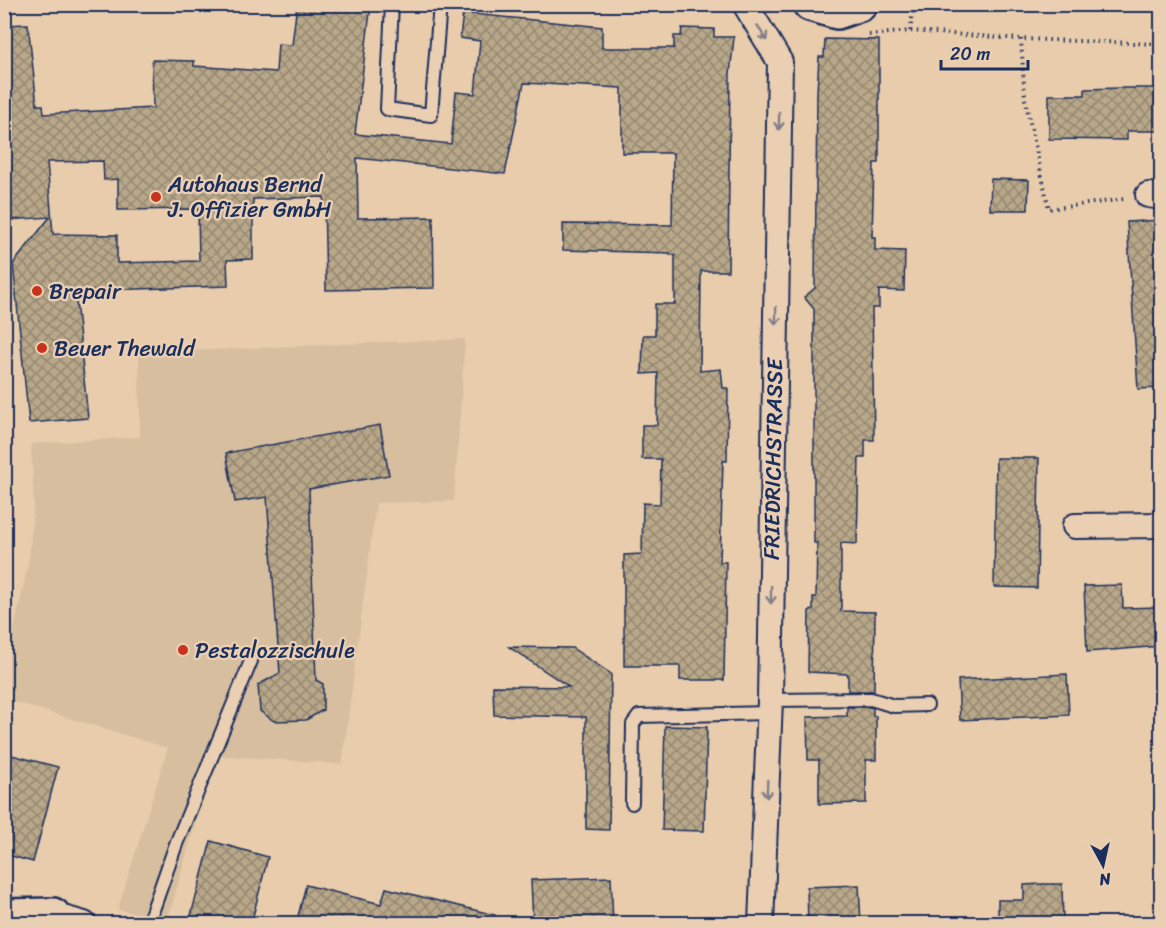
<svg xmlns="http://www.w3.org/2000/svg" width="1166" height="928" font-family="Sriracha,sans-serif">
<defs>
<pattern id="building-cross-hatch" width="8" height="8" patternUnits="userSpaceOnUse" patternTransform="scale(1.5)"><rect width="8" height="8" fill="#b8a788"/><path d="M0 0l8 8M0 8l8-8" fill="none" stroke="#958872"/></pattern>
</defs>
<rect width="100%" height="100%" fill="#e8ccab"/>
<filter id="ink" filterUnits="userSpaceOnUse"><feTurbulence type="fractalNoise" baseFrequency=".0167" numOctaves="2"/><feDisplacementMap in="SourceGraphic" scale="12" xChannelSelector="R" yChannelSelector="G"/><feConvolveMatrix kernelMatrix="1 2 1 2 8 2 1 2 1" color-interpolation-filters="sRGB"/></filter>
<g filter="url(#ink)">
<path fill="#d6be9f" d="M 465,339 L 454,501 L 376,503 L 342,764 L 215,755 L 167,922 L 118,909 L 168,748 L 5,699 L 5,672 L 29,560 L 34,502 L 31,444 L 140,437 L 139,353 Z"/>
<path fill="url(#building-cross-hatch)" stroke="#1b2f5e" stroke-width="1.5" fill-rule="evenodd" d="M 297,4 L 371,4 L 355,134 L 451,144 L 456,92 L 475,94 L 480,41 L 460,38 L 463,13 L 602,27 L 602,48 L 674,48 L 674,36 L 681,36 L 682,28 L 714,29 L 714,37 L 734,37 L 730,74 L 728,271 L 701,271 L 700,371 L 721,369 L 723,388 L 728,388 L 727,461 L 723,461 L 720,562 L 726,562 L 724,680 L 680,680 L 680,666 L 624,666 L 624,555 L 642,554 L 643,503 L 660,504 L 661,459 L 642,459 L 642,425 L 657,425 L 658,373 L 642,374 L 643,335 L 655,335 L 655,304 L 675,304 L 675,255 L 670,255 L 670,253 L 563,250 L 563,224 L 672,225 L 673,153 L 622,153 L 622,88 L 524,83 L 505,174 L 357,158 L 358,218 L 433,217 L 434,288 L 326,290 L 324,197 L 253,199 L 253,259 L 227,260 L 228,286 L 75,291 L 88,418 L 29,423 L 13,264 L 50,217 L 9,220 L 4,173 L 4,25 L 28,24 L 37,105 L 43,105 L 44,114 L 153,108 L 152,60 L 194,61 L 194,66 L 276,72 L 278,44 L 292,45 ZM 103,161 L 104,180 L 118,179 L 118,210 L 198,209 L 199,261 L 117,263 L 117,235 L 53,234 L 47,162 Z
M 825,39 L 879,40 L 879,163 L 874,163 L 872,237 L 875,237 L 875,250 L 905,251 L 904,291 L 879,290 L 879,308 L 872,308 L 874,440 L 865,440 L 865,458 L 859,458 L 857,544 L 841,543 L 841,611 L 875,612 L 874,691 L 848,691 L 848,674 L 808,672 L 809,611 L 813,610 L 813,597 L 816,597 L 817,543 L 814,543 L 814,309 L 804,297 L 815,288 L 817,93 L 819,57 L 824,57 Z
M 1120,88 L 1161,88 L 1161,131 L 1127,131 L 1127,140 L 1049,139 L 1049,95 L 1085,95 L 1085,89 Z
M 991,179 L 1029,180 L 1028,210 L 990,210 Z
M 1161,220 L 1161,388 L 1138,389 L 1127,222 Z
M 380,425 L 389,475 L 309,489 L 316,680 L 323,684 L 323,710 L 306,720 L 274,721 L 260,711 L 258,685 L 280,673 L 267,497 L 235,502 L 226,453 Z
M 996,458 L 1039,458 L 1037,588 L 994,587 Z
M 1122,585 L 1123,608 L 1161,607 L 1161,646 L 1087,652 L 1084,586 Z
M 509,647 L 572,648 L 611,674 L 609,830 L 586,829 L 586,717 L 494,715 L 493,686 L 569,687 Z
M 1067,674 L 1069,715 L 960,720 L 958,680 Z
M 847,707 L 870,707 L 873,708 L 873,716 L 876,716 L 876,760 L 866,760 L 866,803 L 819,804 L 819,760 L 808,760 L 807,717 L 847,716 Z
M 665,726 L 707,727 L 704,831 L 662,830 Z
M 4,753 L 58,767 L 33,862 L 4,854 Z
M 211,841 L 268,857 L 251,924 L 207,924 L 190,919 Z
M 611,877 L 613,924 L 533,924 L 531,880 Z
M 1042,884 L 1062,884 L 1063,924 L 998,924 L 998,900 L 1024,900 L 1024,885 Z
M 306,885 L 381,904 L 386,888 L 495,915 L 494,924 L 296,924 Z
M 859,885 L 861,924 L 808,924 L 807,887 Z"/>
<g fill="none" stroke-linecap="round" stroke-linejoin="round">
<g stroke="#1b2f5e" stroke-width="16">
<path id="lane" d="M 392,4 L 387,109 L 431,115 L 440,4
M 770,700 L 871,699 L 894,706 L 927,705
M 632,803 L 633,724 L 639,716 L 769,713
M 148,924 L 176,844 L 251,661"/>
</g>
<g stroke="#1b2f5e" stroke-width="28">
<path id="street" d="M 745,4 L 780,62 L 770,700 L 761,924
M 1148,195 L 1162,197
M 1075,526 L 1162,525
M 39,911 L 84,924"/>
</g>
<g stroke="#1b2f5e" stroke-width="38">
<path id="secondary" d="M 810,4 L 837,12 L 860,4
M 4,916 L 53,915"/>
</g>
<path stroke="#1b2f5e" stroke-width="4" stroke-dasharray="1.5 4.5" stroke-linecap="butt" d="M 910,31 L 914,4
M 869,35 L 910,31 L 1021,39 L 1162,44
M 1021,39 L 1025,99 L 1049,209 L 1124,199"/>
<use href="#lane" stroke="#ebcfb2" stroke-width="12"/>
<use href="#street" stroke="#ebcfb2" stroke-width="24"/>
<use href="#secondary" stroke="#ebcfb2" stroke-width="33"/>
</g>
<defs><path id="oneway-shaft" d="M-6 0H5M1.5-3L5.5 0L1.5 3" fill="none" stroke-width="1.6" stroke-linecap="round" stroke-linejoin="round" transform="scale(1.5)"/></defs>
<g stroke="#837f88">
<use href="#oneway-shaft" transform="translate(762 33) rotate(59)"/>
<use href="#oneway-shaft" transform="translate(779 121) rotate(91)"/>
<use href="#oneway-shaft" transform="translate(776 316) rotate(91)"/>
<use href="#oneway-shaft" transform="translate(771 595) rotate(91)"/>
<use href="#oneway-shaft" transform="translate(767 789) rotate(92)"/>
</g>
</g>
<g fill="#c8321e" stroke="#ebcfb2" stroke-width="2">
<circle cx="156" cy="197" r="6"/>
<circle cx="37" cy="291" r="6"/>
<circle cx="42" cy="348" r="6"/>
<circle cx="183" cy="650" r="6"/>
</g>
<g text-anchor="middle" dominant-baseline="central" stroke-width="4.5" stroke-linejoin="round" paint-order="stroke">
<g font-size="22" fill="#1b2f5e" stroke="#ebcfb2" text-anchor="start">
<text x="168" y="184">Autohaus Bernd<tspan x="168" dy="25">J. Offizier GmbH</tspan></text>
<text x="49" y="291">Brepair</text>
<text x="54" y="348">Beuer Thewald</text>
<text x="195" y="650">Pestalozzischule</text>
</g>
<g font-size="22" fill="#1b2f5e" stroke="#ebcfb2">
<text transform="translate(773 459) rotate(-89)">FRIEDRICHSTRASSE</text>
</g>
</g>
<rect width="1166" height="928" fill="none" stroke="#ebcfb2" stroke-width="24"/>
<rect x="12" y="12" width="1142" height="904" fill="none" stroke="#1b2f5e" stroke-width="2" filter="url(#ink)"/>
<g transform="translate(1103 865) rotate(172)" stroke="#ebcfb2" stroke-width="4.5" paint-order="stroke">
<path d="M0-4.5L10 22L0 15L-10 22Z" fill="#1b2f5e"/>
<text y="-9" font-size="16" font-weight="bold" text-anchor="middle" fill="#1b2f5e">N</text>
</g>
<path d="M941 60v9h87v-9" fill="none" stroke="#1b2f5e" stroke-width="3"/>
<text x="950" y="60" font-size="18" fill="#1b2f5e" stroke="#ebcfb2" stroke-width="4.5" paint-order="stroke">20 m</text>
</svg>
